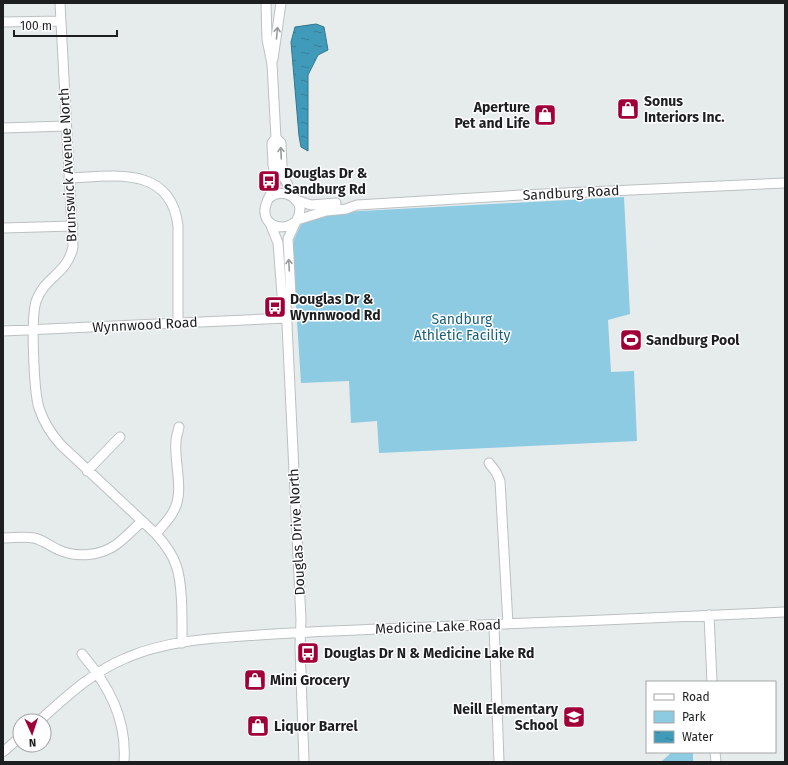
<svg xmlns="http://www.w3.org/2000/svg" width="788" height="765" font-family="'Fira Sans',sans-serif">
<defs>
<pattern id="water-ripples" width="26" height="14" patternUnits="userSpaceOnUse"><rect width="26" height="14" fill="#409bba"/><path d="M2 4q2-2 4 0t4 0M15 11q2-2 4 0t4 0" fill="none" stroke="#357e97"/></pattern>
</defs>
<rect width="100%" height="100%" fill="#e6ebec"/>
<path fill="#8dcbe3" d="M 624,197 L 630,314 L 608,320 L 611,372 L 634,371 L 637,441 L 379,453 L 377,421 L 351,423 L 349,381 L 301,383 L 292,244 L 302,222 L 317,215 L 342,212 Z
M 672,752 L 693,752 L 693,762 L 661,762 Z"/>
<path fill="url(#water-ripples)" stroke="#35768c" d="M 316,24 L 324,27 L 328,50 L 318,55 L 308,75 L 308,151 L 301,147 L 299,136 L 291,42 L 295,27 Z"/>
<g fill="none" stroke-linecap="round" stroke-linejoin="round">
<g stroke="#bcc0c2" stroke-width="11">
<path id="minor" d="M 60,3 L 73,247 C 67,274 46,276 37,299 C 30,313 34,392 39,408 C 44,423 51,434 61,445 L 156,534 C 164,543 172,553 176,565 C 183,584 182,621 182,643
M 266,3 L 267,39 L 272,64 L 276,138 L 272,143 C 272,150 273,158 273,165 C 274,170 276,175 276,180 C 275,191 266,198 265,209 C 263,226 283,232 295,222
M 3,22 L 61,21
M 273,59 L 281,3
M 3,128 L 66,126
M 276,138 L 281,143 L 282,166 L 285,179 L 293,197 L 299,204 L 300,209 L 299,215 L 288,239 L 291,295 L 286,303
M 69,178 C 113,176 171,165 178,226 L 178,323
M 269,198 C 277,192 284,192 293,197
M 296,200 L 311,205 L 336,203
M 297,220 L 326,211 L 346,209 L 357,205 L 521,195 L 785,183
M 270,223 L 278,243 L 282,295 L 286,303 L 301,620 L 300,646 L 304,762
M 3,228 L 73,226
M 3,331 L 287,318
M 489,463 L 496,472 L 500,481 L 508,624
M 87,471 L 120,437
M 156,534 C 161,527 169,520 173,512 C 185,492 174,464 176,442 C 176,437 178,432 179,427
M 3,538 C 13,538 24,536 34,538 C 43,540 50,546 59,550 C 77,558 101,556 117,544 C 126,537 134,529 142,521
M 709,615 L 712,682
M 494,625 L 499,762
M 82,654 C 109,686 127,719 124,762
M 39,721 C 66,697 92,672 126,658 C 167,640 215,638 259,635 C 299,632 339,631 379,629 C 514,624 650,618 785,612
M 3,752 L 20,737
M 715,752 L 716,762"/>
</g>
<use href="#minor" stroke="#fff" stroke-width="9"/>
</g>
<defs><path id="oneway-shaft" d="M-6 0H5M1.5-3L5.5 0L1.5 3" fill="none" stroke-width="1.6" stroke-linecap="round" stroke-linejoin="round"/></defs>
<g stroke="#999a9a">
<use href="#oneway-shaft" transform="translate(277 33) rotate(-85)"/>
<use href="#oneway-shaft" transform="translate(281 153) rotate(-93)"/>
<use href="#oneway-shaft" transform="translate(289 265) rotate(-93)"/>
</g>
<defs>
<g id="shop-square" transform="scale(1.15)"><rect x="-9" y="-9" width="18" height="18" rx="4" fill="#a10036" stroke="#fff"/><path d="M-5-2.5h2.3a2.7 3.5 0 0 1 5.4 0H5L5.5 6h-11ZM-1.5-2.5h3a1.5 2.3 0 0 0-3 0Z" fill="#fff"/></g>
<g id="bus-square" transform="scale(1.15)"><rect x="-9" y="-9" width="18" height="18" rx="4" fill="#a10036" stroke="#fff"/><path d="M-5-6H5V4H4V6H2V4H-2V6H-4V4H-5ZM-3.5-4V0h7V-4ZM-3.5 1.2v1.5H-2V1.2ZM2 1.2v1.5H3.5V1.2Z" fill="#fff"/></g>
<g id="stadium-square" transform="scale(1.15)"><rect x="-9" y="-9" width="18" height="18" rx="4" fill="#a10036" stroke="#fff"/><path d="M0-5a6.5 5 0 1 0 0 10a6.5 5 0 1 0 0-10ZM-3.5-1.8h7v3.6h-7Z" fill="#fff"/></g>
<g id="school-square" transform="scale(1.15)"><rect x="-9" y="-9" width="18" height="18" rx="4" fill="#a10036" stroke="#fff"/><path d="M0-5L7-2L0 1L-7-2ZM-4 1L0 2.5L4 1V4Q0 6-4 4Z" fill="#fff"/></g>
</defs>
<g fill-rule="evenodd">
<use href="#shop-square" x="628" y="109"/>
<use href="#shop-square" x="545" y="115"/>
<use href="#bus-square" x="269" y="181"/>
<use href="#bus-square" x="275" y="307"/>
<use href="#stadium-square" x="631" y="340"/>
<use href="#bus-square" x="308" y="653"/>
<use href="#shop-square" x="255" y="680"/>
<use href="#school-square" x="574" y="717"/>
<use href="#shop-square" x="258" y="726"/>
</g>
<g text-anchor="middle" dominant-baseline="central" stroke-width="3" stroke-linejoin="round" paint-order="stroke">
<g font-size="14" font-weight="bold" fill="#1c1e1f" stroke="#fff" text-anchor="start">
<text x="644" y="101">Sonus<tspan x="644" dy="16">Interiors Inc.</tspan></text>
<text x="530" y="107" text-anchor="end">Aperture<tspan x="530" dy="16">Pet and Life</tspan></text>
<text x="284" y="173">Douglas Dr &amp;<tspan x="284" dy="16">Sandburg Rd</tspan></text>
<text x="290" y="299">Douglas Dr &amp;<tspan x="290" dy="16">Wynnwood Rd</tspan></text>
<text x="646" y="340">Sandburg Pool</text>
<text x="324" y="653">Douglas Dr N &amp; Medicine Lake Rd</text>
<text x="270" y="680">Mini Grocery</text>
<text x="558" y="709" text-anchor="end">Neill Elementary<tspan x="558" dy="16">School</tspan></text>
<text x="274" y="726">Liquor Barrel</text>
</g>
<g font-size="14" fill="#1c1e1f" stroke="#fff">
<text transform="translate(68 165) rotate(-93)">Brunswick Avenue North</text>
<text transform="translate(571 193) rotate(-3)">Sandburg Road</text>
<text transform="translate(145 325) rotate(-3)">Wynnwood Road</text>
<text transform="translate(297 532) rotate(-93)">Douglas Drive North</text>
<text transform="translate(438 627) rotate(-2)">Medicine Lake Road</text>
</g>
<g font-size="14" fill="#1a6077" stroke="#fff">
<text x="462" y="319">Sandburg<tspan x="462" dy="16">Athletic Facility</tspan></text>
</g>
</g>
<rect width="788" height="765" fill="none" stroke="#1c1e1f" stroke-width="8"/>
<rect x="646" y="681" width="130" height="72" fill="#ffffff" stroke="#a4a5a5"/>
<rect x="654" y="694" width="20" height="6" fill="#ffffff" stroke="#a4a5a5"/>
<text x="682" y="701" font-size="12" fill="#1c1e1f">Road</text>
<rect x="654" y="711" width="20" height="12" fill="#8dcbe3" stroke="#a4a5a5"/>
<text x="682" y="721" font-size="12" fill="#1c1e1f">Park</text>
<rect x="654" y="731" width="20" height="12" fill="url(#water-ripples)" stroke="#a4a5a5"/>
<text x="682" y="741" font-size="12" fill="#1c1e1f">Water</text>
<g transform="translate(32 733) rotate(177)"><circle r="19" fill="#ffffff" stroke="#a4a5a5"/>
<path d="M0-3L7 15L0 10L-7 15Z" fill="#a10036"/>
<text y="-6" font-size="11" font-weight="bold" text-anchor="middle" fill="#1c1e1f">N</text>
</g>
<path d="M14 30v6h103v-6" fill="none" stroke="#1c1e1f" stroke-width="2"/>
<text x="20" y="30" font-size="12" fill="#1c1e1f" stroke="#ffffff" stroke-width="3" paint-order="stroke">100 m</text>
</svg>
